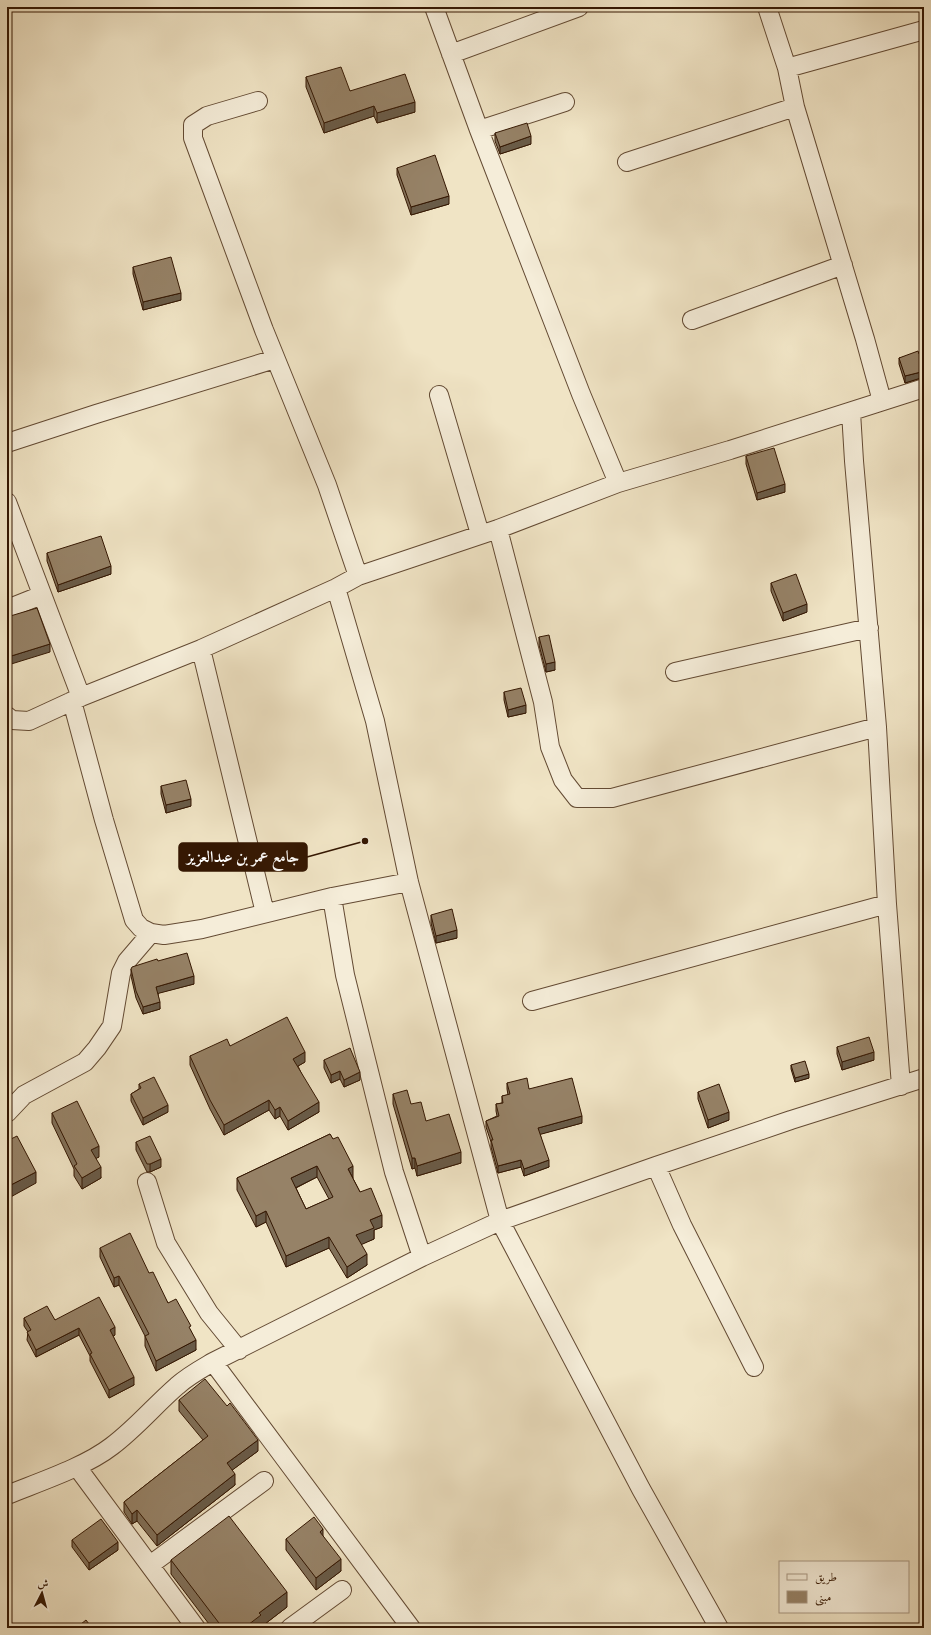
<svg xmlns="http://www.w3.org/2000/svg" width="931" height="1635" font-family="'IM FELL DW Pica',Amiri,serif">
<rect width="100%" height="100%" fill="#f0e4c5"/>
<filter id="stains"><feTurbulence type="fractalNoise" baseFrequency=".005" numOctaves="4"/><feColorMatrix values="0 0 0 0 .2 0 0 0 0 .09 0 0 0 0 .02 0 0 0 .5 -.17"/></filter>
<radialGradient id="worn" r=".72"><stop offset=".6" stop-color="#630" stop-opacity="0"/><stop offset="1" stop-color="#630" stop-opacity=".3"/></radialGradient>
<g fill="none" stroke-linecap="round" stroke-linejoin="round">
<g stroke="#634a33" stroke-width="20">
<path id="minor" d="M 434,7 L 479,130 L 581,394 L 618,483
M 767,7 L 787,68 L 795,107 L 865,339 L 882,401
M 451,54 L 579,7
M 787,68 L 924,30
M 258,101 L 207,116 L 193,125 L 193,138 L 264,330 L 327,485 L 358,576
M 479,130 L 565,102
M 627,162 L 795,107
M 692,320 L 843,265
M 439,395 L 480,534
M 851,412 L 854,461 L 877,727 L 887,904 L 901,1086
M 7,443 L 96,414 L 275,359
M 7,502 L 81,697
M 498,529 L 543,702 L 550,747 L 563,780 L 577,798 L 612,798 L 877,727
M 336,588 L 375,721 L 409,882 L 500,1221 L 641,1489 L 719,1628
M 7,609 L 42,595
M 201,649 L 265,913
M 675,672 L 869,628
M 72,701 L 104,820 L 134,920 L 141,928 L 151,933 L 164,935 L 202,929 L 332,897 L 409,882
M 7,716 L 12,720 L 29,721 L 81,697 L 201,649 L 336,588 L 358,576 L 498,529 L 618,483 L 730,450 L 924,388
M 332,897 L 345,975 L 394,1172 L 422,1257
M 532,1001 L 887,904
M 7,1113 L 24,1095 L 85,1062 L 97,1048 L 112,1026 L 121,973 L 127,961 L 151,933
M 656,1166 L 682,1225 L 754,1367
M 147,1182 L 166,1243 L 209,1313 L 239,1350
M 213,1362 L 411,1628
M 77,1467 L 196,1628
M 7,1495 C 39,1482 85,1467 112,1446 C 136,1428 155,1405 177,1386 C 188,1376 201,1369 213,1362 L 422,1257 L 500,1221 L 656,1166 L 791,1120 L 924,1078
M 150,1565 L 264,1481
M 290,1628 L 342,1590"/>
</g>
<use href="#minor" stroke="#f5edd9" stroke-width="18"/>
</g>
<path fill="#817059" stroke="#341702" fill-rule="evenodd" d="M 306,77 L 350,91 L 415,112 L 377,123 L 374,116 L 324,133 L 306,87 Z
M 495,133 L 531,144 L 500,154 L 495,141 Z
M 397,168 L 449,204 L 411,215 L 397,175 Z
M 133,267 L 181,300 L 143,310 L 133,274 Z
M 924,352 L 924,378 L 921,378 L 905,383 L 899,364 L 899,358 L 919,354 Z
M 746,456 L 785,492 L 757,500 L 746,464 Z
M 47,553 L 111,574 L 58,592 L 47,561 Z
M 771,583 L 807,612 L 783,621 L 771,591 Z
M 539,637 L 555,670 L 546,672 L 539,645 Z
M 504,692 L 526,713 L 508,717 L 504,700 Z
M 161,786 L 191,806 L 166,813 L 161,794 Z
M 431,915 L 457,938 L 436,943 L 431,923 Z
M 158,961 L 194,984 L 158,993 L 160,1009 L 143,1014 L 136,998 L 131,976 L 131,969 Z
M 230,1046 L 305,1062 L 298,1066 L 319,1112 L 288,1130 L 280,1116 L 275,1119 L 269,1110 L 224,1135 L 210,1109 L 190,1065 L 190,1056 Z
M 837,1047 L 874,1060 L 842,1070 L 837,1054 Z
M 324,1060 L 360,1080 L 344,1087 L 340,1079 L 331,1083 L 324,1068 Z
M 791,1065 L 809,1078 L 795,1082 L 791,1069 Z
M 507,1083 L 529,1089 L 582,1123 L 540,1134 L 549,1167 L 524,1176 L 521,1167 L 498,1173 L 491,1147 L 491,1142 L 486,1127 L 486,1121 L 497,1116 L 496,1111 L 496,1104 L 502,1103 L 502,1096 L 508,1095 L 507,1089 Z
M 139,1084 L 168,1112 L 143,1125 L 131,1101 L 131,1094 L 139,1089 Z
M 698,1092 L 729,1120 L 708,1128 L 698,1099 Z
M 393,1094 L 411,1104 L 426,1121 L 461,1163 L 417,1176 L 415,1168 L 412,1169 L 393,1104 Z
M 52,1113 L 99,1157 L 96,1158 L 101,1178 L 82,1189 L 74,1176 L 74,1169 L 52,1123 Z
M 330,1134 L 360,1192 L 382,1227 L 374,1230 L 374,1239 L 361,1244 L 367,1265 L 347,1278 L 329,1248 L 286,1267 L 266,1222 L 256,1227 L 237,1190 L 237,1178 ZM 317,1177 L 329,1199 L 306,1209 L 296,1188 Z
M 136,1142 L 161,1167 L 150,1172 L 147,1172 L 136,1150 Z
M 100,1248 L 149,1273 L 168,1303 L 191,1331 L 196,1350 L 156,1371 L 145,1346 L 145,1336 L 119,1285 L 114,1287 L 100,1257 Z
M 24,1318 L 55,1320 L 115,1335 L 113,1336 L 134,1385 L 109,1398 L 90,1361 L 90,1356 L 79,1335 L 36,1357 L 27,1340 L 28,1332 L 24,1326 Z
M 179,1400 L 258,1451 L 232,1470 L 235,1485 L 157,1546 L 137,1521 L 132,1524 L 124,1512 L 124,1502 L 203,1440 L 179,1411 Z
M 323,1536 L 341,1571 L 316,1590 L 286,1550 L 286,1539 Z
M 72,1540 L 118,1550 L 89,1570 L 72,1547 Z
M 171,1560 L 287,1607 L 261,1627 L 261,1628 L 212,1628 L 171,1574 Z"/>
<path fill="#695b48" stroke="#341702" d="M 415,102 L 415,112 L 377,123 L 377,113 Z
M 374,106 L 374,116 L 324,133 L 324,123 Z
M 531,136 L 531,144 L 500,154 L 500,147 Z
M 449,196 L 449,204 L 411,215 L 411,207 Z
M 181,293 L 181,300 L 143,310 L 143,302 Z
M 921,372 L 921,378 L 905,383 L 905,376 Z
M 785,484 L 785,492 L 757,500 L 757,493 Z
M 111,566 L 111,574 L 58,592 L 58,585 Z
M 807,604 L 807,612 L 783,621 L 783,613 Z
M 50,644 L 50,652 L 8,665 L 8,657 Z
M 555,662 L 555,670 L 546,672 L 546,664 Z
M 526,705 L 526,713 L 508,717 L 508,710 Z
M 191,799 L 191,806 L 166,813 L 166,805 Z
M 457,930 L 457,938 L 436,943 L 436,936 Z
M 194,976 L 194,984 L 156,994 L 156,987 Z
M 160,1002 L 160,1009 L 143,1014 L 143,1007 Z
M 305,1052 L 305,1062 L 293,1069 L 293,1059 Z
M 874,1052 L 874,1060 L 842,1070 L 842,1062 Z
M 340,1071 L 340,1079 L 331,1083 L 331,1075 Z
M 360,1072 L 360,1080 L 344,1087 L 344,1080 Z
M 809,1074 L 809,1078 L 795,1082 L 795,1078 Z
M 269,1100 L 269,1110 L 224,1135 L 224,1125 Z
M 319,1102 L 319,1112 L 288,1130 L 288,1121 Z
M 168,1105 L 168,1112 L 143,1125 L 143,1118 Z
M 280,1107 L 280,1116 L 275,1119 L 275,1110 Z
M 729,1112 L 729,1120 L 708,1128 L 708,1120 Z
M 582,1116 L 582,1123 L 538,1135 L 538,1128 Z
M 99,1146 L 99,1157 L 91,1161 L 91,1150 Z
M 461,1152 L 461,1163 L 417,1176 L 417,1166 Z
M 412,1158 L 415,1158 L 415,1168 L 412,1169 Z
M 161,1159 L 161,1167 L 150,1172 L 150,1164 Z
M 521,1160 L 521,1167 L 498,1173 L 498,1166 Z
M 549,1160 L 549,1167 L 524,1176 L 524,1169 Z
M 317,1166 L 317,1177 L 291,1190 L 291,1178 Z
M 353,1166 L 353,1178 L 348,1169 Z
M 101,1167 L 101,1178 L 82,1189 L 82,1178 Z
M 36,1172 L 36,1183 L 7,1199 L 7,1187 Z
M 266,1211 L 266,1222 L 256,1227 L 256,1216 Z
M 382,1215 L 382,1227 L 374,1230 L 374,1239 L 356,1247 L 356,1235 L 370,1220 Z
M 329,1237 L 329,1248 L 286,1267 L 286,1256 Z
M 367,1254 L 367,1265 L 347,1278 L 347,1267 Z
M 119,1276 L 119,1285 L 114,1287 L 114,1278 Z
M 115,1327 L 115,1335 L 110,1338 L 110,1330 Z
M 79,1328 L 79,1335 L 36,1357 L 36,1350 Z
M 196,1340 L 196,1350 L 156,1371 L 156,1361 Z
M 134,1377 L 134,1385 L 109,1398 L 109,1390 Z
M 258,1440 L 258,1451 L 227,1474 L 227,1463 Z
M 235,1474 L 235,1485 L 157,1546 L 157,1535 Z
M 137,1510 L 137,1521 L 132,1524 L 132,1514 Z
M 323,1529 L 323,1541 L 320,1532 Z
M 118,1542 L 118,1550 L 89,1570 L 89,1563 Z
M 341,1559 L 341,1571 L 316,1590 L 316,1578 Z
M 287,1592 L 287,1607 L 261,1627 L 261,1628 L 244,1628 L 259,1613 Z"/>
<path fill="#968267" stroke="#341702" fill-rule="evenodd" d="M 341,67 L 350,91 L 405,74 L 415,102 L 377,113 L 374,106 L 324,123 L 306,77 Z
M 527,123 L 531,136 L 500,147 L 495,133 Z
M 435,155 L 449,196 L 411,207 L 397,168 Z
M 171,257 L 181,293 L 143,302 L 133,267 Z
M 918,351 L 919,354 L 924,352 L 924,372 L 921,372 L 905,376 L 899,358 Z
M 774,448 L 785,484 L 757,493 L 746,456 Z
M 101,536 L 111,566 L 58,585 L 47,553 Z
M 796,574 L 807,604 L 783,613 L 771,583 Z
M 37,608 L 50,644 L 8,657 L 7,655 L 7,617 Z
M 549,635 L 555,662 L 546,664 L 539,637 Z
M 521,688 L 526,705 L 508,710 L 504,692 Z
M 186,780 L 191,799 L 166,805 L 161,786 Z
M 452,909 L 457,930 L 436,936 L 431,915 Z
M 187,953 L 194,976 L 156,987 L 160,1002 L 143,1007 L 136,991 L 131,969 L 132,967 L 157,959 L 158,961 Z
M 287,1017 L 305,1052 L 293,1059 L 319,1102 L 288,1121 L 280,1107 L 275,1110 L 269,1100 L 224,1125 L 210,1100 L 190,1056 L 227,1039 L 230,1046 Z
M 869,1037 L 874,1052 L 842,1062 L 837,1047 Z
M 350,1048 L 360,1072 L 344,1080 L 340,1071 L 331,1075 L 324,1060 Z
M 805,1061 L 809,1074 L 795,1078 L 791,1065 Z
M 154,1077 L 168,1105 L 143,1118 L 131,1094 L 141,1088 L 139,1084 Z
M 527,1078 L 529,1089 L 572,1078 L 582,1116 L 538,1128 L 549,1160 L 524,1169 L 521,1160 L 498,1166 L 491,1140 L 493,1140 L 486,1121 L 499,1116 L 496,1104 L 503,1103 L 502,1096 L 510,1094 L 507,1083 Z
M 719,1084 L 729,1112 L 708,1120 L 698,1092 Z
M 407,1090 L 411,1104 L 421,1102 L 426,1121 L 449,1114 L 461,1152 L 417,1166 L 415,1158 L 412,1158 L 393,1094 Z
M 77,1101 L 99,1146 L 91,1150 L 101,1167 L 82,1178 L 74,1166 L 77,1164 L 52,1113 Z
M 330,1134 L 333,1139 L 338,1137 L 353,1166 L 348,1169 L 360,1192 L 371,1188 L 382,1215 L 370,1220 L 374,1228 L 356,1235 L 367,1254 L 347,1267 L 329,1237 L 286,1256 L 266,1211 L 256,1216 L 237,1178 ZM 317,1166 L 333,1197 L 306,1209 L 291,1178 Z
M 17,1136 L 36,1172 L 7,1187 L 7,1141 Z
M 150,1136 L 161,1159 L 150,1164 L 147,1164 L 136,1142 Z
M 130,1233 L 149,1273 L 153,1272 L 168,1303 L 176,1299 L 191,1326 L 189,1327 L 196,1340 L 156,1361 L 145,1336 L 149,1334 L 119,1276 L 114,1278 L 100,1248 Z
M 99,1297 L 115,1327 L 110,1330 L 134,1377 L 109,1390 L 90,1354 L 92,1353 L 79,1328 L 36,1350 L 27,1332 L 31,1330 L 24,1318 L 47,1306 L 55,1320 Z
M 205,1379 L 227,1406 L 230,1403 L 258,1440 L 227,1463 L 235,1474 L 157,1535 L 137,1510 L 132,1514 L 124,1502 L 208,1436 L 179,1400 Z
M 229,1516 L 287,1592 L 259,1613 L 261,1615 L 244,1628 L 221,1628 L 222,1627 L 171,1560 Z
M 314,1517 L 323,1529 L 320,1532 L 341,1559 L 316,1578 L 286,1539 Z
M 101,1519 L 118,1542 L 89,1563 L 72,1540 Z
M 86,1620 L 92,1628 L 76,1628 Z"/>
<path fill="none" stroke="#341702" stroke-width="1.5" d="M365 841L307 857"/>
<circle fill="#341702" stroke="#f5edd9" stroke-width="1.5" cx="365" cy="841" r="4"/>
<rect fill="#341702" stroke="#341702" stroke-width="1.5" x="179" y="843" width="128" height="28" rx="4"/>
<g font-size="16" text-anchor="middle" font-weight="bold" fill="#fff">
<text x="243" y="862">جامع عمر بن عبدالعزيز</text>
</g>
<rect width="931" height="1635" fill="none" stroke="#f0e4c5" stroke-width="24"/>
<rect x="8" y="8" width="915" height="1619" fill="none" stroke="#341702" stroke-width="2"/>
<rect x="12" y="12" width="907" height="1611" fill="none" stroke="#341702"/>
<rect x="779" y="1561" width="130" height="52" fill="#f5edd9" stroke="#a89783"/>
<rect x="787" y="1574" width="20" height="6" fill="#f5edd9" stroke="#a89783"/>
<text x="815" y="1581" font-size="12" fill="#341702">طريق</text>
<rect x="787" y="1591" width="20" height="12" fill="#968267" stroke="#a89783"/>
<text x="815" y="1601" font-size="12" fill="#341702">مبنى</text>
<g transform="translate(42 1593) rotate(6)" stroke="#f5edd9" stroke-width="3" paint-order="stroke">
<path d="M0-3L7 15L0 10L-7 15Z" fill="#341702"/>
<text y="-6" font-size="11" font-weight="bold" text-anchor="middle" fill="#341702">ش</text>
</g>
<rect width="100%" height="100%" filter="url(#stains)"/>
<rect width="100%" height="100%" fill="url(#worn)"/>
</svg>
